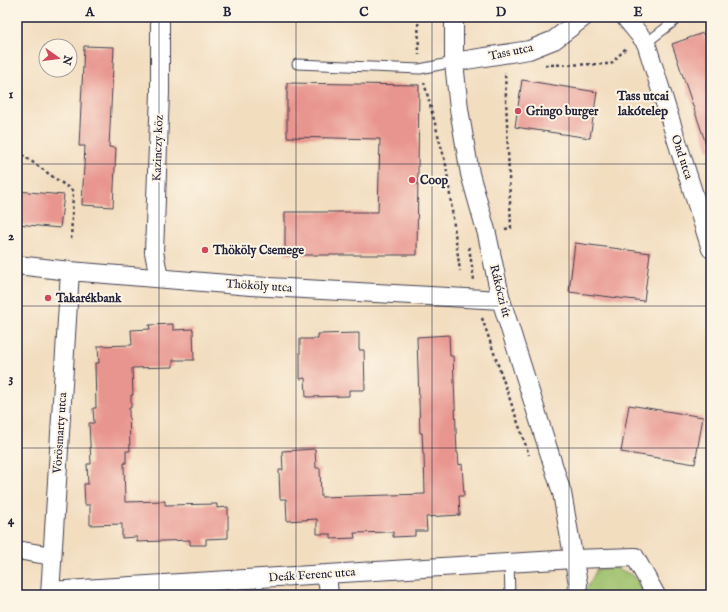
<svg xmlns="http://www.w3.org/2000/svg" width="728" height="612" font-family="'IM FELL English',serif">
<rect width="100%" height="100%" fill="#fcf5e5"/>
<filter id="ink" filterUnits="userSpaceOnUse"><feTurbulence type="fractalNoise" baseFrequency=".025" numOctaves="2"/><feDisplacementMap in="SourceGraphic" scale="8" xChannelSelector="R" yChannelSelector="G"/><feConvolveMatrix kernelMatrix="1 2 1 2 8 2 1 2 1" color-interpolation-filters="sRGB"/></filter>
<filter id="wash" filterUnits="userSpaceOnUse"><feTurbulence type="fractalNoise" baseFrequency=".012" numOctaves="4" result="noise"/><feDisplacementMap in="SourceGraphic" scale="16" xChannelSelector="R" yChannelSelector="G"/><feGaussianBlur stdDeviation="0.9" result="paint"/><feColorMatrix in="noise" values="0 0 0 0 0 0 0 0 0 0 0 0 0 0 0 0 0 1.4 0 .05"/><feComposite in="paint" operator="in"/></filter>
<g filter="url(#wash)">
<rect width="100%" height="100%" fill="#f2ddbf"/>
<path fill="#9dc06a" stroke="#607152" d="M 617,568 L 634,576 L 646,595 L 586,595 L 586,590 L 597,569 Z"/>
<g id="blocks">
<path fill="#e8958f" d="M 703,33 L 711,55 L 711,149 L 708,150 L 672,44 Z
M 84,46 L 114,47 L 109,147 L 116,148 L 113,207 L 82,205 L 85,146 L 79,146 Z
M 522,80 L 597,92 L 590,138 L 515,127 Z
M 287,83 L 419,85 L 417,255 L 285,255 L 285,212 L 378,212 L 380,139 L 287,137 Z
M 17,191 L 64,195 L 60,228 L 17,224 Z
M 575,243 L 650,253 L 644,301 L 569,292 Z
M 173,324 L 173,330 L 193,329 L 194,360 L 173,360 L 173,367 L 132,368 L 133,395 L 131,395 L 131,408 L 129,408 L 130,451 L 126,451 L 126,463 L 124,463 L 125,502 L 165,501 L 165,505 L 217,504 L 217,508 L 228,507 L 228,538 L 206,539 L 206,545 L 190,545 L 190,540 L 137,542 L 137,537 L 122,538 L 122,524 L 90,525 L 90,505 L 85,505 L 84,484 L 88,484 L 87,464 L 91,464 L 89,423 L 94,423 L 93,408 L 96,408 L 95,363 L 99,363 L 98,346 L 132,345 L 131,330 L 150,329 L 149,325 Z
M 359,333 L 359,350 L 364,350 L 365,390 L 349,390 L 349,396 L 306,397 L 305,378 L 300,379 L 300,339 L 318,339 L 318,334 Z
M 449,335 L 450,356 L 453,356 L 457,453 L 458,453 L 459,465 L 462,464 L 464,496 L 459,496 L 460,515 L 426,517 L 427,531 L 415,531 L 415,536 L 393,537 L 393,532 L 354,533 L 355,538 L 331,539 L 331,534 L 317,534 L 317,519 L 287,521 L 286,499 L 280,499 L 279,470 L 283,470 L 282,451 L 315,449 L 316,468 L 320,468 L 321,497 L 425,494 L 424,454 L 423,454 L 422,433 L 420,433 L 417,337 Z
M 629,405 L 703,417 L 695,464 L 621,452 Z"/>
</g>
</g>
<g filter="url(#ink)">
<use href="#blocks" fill-opacity="0" stroke="#413e4f" stroke-width="1"/>
<g fill="none" stroke-linecap="round" stroke-linejoin="round">
<g stroke="#413e4f" stroke-width="11">
<path id="service" d="M 646,43 L 680,17
M 297,64 L 420,69 L 454,62
M 509,563 L 510,595"/>
</g>
<g stroke="#413e4f" stroke-width="20">
<path id="minor" d="M 454,17 L 454,62 L 459,109 L 470,174 L 487,234 L 501,300 L 562,493 L 578,584 L 577,595
M 625,17 L 646,43 L 711,249
M 454,62 L 529,50 L 554,40 L 584,17
M 17,265 L 70,271 L 251,286 L 501,300
M 159,278 L 154,252 L 160,93 L 160,17
M 17,550 L 52,556
M 327,574 L 329,595
M 50,591 L 574,559 L 635,557 L 656,595
M 50,595 L 70,271"/>
</g>
<path stroke="#413e4f" stroke-width="2.5" stroke-dasharray="3 3" stroke-linecap="butt" d="M 418,17 L 419,55
M 545,65 L 611,64 L 627,47
M 424,82 L 446,165 L 460,271
M 17,151 L 73,191 L 71,242
M 505,229 L 511,228 L 505,72
M 469,247 L 474,280
M 482,318 L 529,455"/>
<use href="#service" stroke="#fff" stroke-width="9"/>
<use href="#minor" stroke="#fff" stroke-width="18"/>
</g>
</g>
<path fill="none" stroke="#22223b" stroke-width="1" stroke-opacity="0.55" d="M 159,17 L 159,595M 296,17 L 296,595M 432,17 L 432,595M 569,17 L 569,595M 17,164 L 711,164M 17,306 L 711,306M 17,448 L 711,448"/>
<g fill="#d1495b" stroke="#fcf5e5" stroke-width="1.5">
<circle cx="518" cy="111" r="4"/>
<circle cx="412" cy="180" r="4"/>
<circle cx="205" cy="250" r="4"/>
<circle cx="48" cy="298" r="4"/>
</g>
<g text-anchor="middle" dominant-baseline="central" stroke-width="4" stroke-linejoin="round" paint-order="stroke">
<g font-size="12" fill="#22223b" stroke="#fcf5e5">
<text transform="translate(511 52) rotate(-12)">Tass utca</text>
<text transform="translate(158 148) rotate(-88)">Kazinczy köz</text>
<text transform="translate(682 157) rotate(72)">Ond utca</text>
<text transform="translate(259 286) rotate(4)">Thököly utca</text>
<text transform="translate(500 291) rotate(76)">Rákóczi út</text>
<text transform="translate(60 433) rotate(-86)">Vörösmarty utca</text>
<text transform="translate(312 575) rotate(-4)">Deák Ferenc utca</text>
</g>
<g font-size="12" font-weight="bold" fill="#22223b" stroke="#fcf5e5" text-anchor="start">
<text x="526" y="111">Gringo burger</text>
<text x="420" y="180">Coop</text>
<text x="213" y="250">Thököly Csemege</text>
<text x="56" y="298">Takarékbank</text>
</g>
<g font-size="13" font-weight="bold" fill="#22223b" stroke="#fcf5e5">
<text x="643" y="96">Tass utcai<tspan x="643" dy="15">lakótelep</tspan></text>
</g>
</g>
<rect width="728" height="612" fill="none" stroke="#fcf5e5" stroke-width="44"/>
<g transform="translate(58 58) rotate(104)"><circle r="19" fill="#fcf5e5" stroke="#a5a1a1"/>
<path d="M0-3L7 15L0 10L-7 15Z" fill="#d1495b"/>
<text y="-6" font-size="11" font-weight="bold" text-anchor="middle" fill="#22223b">N</text>
</g>
<rect x="22" y="22" width="684" height="568" fill="none" stroke="#22223b" stroke-width="1.5"/>
<g font-size="13" text-anchor="middle" font-weight="bold" fill="#22223b">
<text x="90" y="16">A</text>
<text x="227" y="16">B</text>
<text x="364" y="16">C</text>
<text x="501" y="16">D</text>
<text x="638" y="16">E</text>
<text x="11" y="98">1</text>
<text x="11" y="240">2</text>
<text x="11" y="382">3</text>
<text x="11" y="524">4</text>
</g>
</svg>
